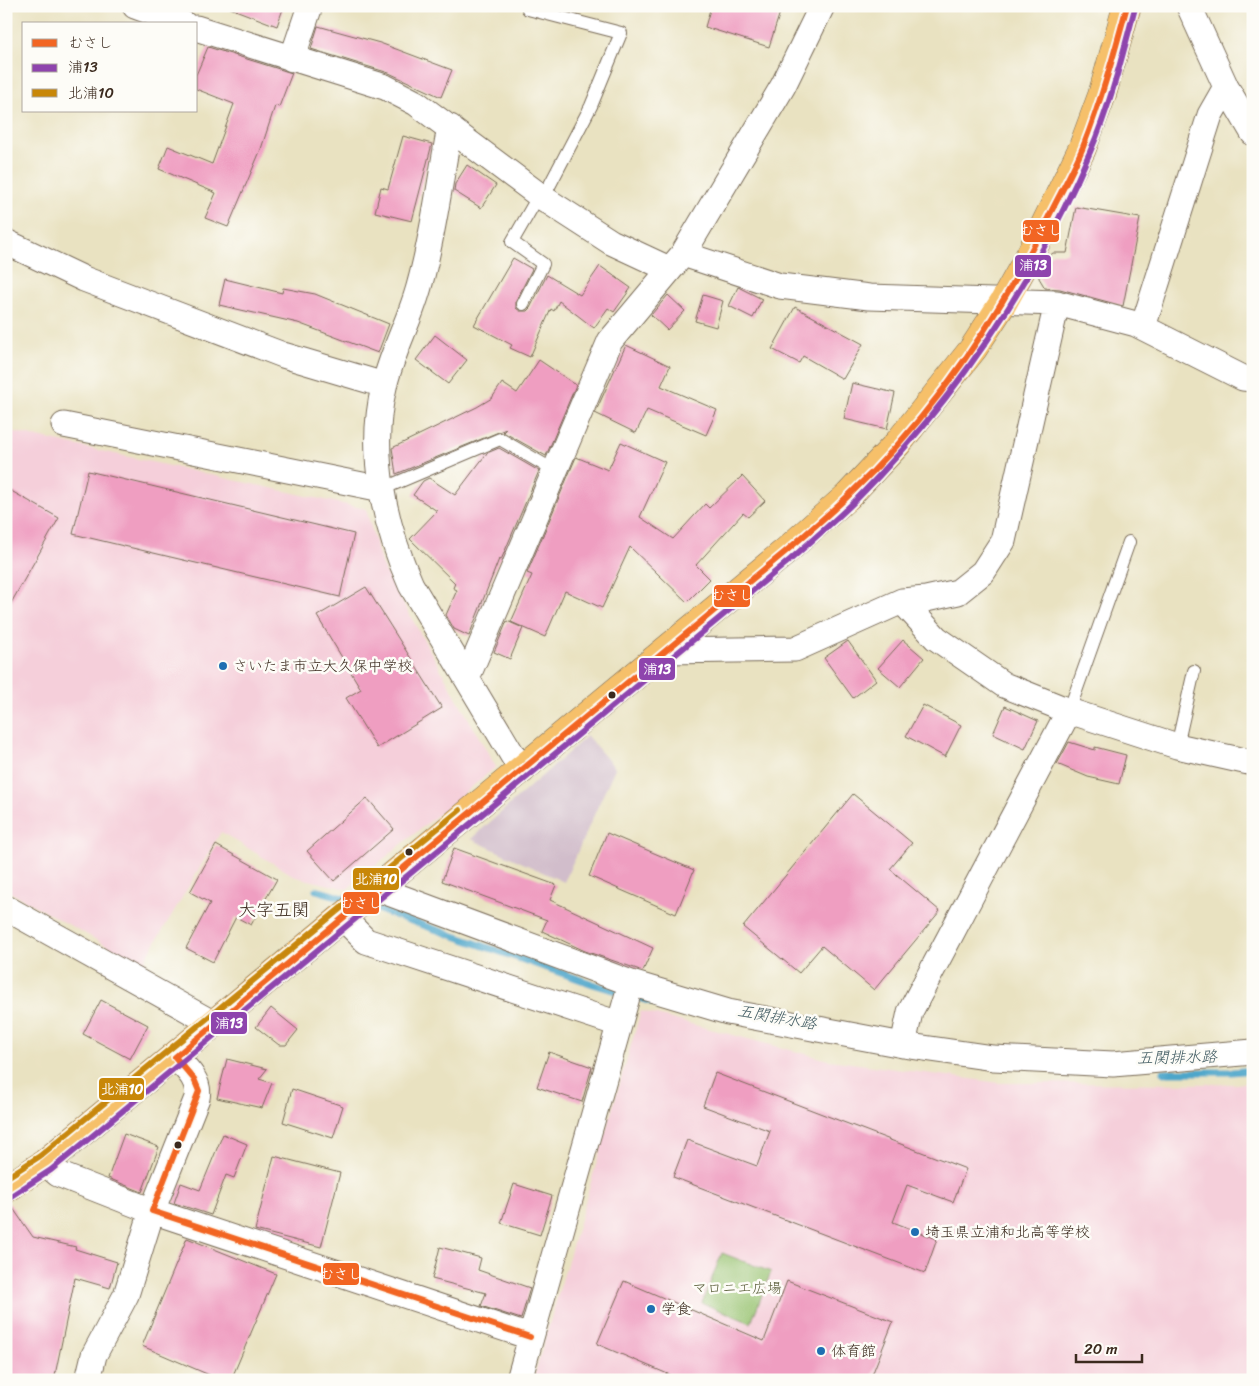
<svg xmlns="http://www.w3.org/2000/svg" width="1259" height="1386" font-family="Sriracha,'Klee One',sans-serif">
<rect width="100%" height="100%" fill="#fdfcf7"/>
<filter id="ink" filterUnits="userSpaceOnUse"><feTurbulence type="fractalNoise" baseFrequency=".02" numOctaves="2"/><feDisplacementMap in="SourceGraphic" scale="10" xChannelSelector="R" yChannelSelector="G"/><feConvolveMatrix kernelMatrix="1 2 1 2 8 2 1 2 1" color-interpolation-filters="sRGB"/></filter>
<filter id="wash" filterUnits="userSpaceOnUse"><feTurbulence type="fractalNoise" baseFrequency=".0096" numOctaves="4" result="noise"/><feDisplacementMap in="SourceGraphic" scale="20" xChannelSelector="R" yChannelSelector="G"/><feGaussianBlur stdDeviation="1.12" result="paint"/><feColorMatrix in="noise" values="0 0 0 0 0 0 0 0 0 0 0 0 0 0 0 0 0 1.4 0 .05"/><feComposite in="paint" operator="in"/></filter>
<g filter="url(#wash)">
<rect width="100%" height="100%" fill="#e9e2c1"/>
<path fill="#f5cfda" d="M 6,430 L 366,509 L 382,566 L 496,767 L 347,889 L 296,877 L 221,832 L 142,965 L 6,890 Z
M 641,1011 L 829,1060 L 1000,1083 L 1237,1084 L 1253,1081 L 1253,1380 L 533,1380 Z"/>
<path fill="#d1bdcb" d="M 587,736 L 615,768 L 564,882 L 471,839 Z"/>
<path fill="#96c270" stroke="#687647" d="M 722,1253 L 771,1272 L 751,1323 L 702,1303 Z"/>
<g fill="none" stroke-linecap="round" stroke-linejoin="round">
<path stroke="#4da6ca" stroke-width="7" d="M 316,890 L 351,900
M 368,906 L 593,984 L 671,1008
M 1163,1072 L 1232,1072 L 1253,1070"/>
</g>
<g id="blocks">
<path fill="#ef9ec1" d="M 230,6 L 284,6 L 277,26 L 230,8 Z
M 711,6 L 782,6 L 769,47 L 705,27 Z
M 318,26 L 380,43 L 452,70 L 441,97 L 389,73 L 311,49 Z
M 208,47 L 292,73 L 279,107 L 275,106 L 261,149 L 228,227 L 205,218 L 216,193 L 159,169 L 168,146 L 212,164 L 234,104 L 196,89 L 196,75 Z
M 403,136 L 432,144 L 412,221 L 375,212 L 381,187 L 388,189 Z
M 467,165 L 496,185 L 481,208 L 454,191 L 455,184 Z
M 1076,207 L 1140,218 L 1123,306 L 1060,289 L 1045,288 L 1039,278 L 1039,270 L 1046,258 L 1053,253 L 1067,253 Z
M 513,258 L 532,269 L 516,301 L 516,308 L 520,311 L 527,311 L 530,308 L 547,275 L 580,295 L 600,266 L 631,288 L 614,312 L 608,308 L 594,328 L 559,301 L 554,311 L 551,309 L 530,357 L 510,348 L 512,345 L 474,325 Z
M 225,279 L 282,293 L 283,288 L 315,294 L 389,324 L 378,353 L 298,323 L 219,305 Z
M 738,287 L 762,299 L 753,318 L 729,306 Z
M 668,295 L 685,311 L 667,330 L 651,315 Z
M 703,295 L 723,301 L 716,327 L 695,321 Z
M 795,307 L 863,344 L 843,379 L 803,356 L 799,363 L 772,349 Z
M 435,335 L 467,360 L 448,384 L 416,360 Z
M 626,345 L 670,366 L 661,386 L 717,410 L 706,435 L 647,410 L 636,433 L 595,413 Z
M 539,360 L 576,385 L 546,456 L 503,432 L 506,429 L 396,474 L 392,448 L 477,407 L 492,398 L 502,383 L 517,393 Z
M 852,383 L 895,393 L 887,429 L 844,419 Z
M 621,442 L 665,462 L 640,517 L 673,539 L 705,504 L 709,508 L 742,476 L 765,501 L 748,517 L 743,513 L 696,565 L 710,579 L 687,602 L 630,547 L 602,608 L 565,591 L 545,637 L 511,622 L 532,575 L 527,573 L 576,457 L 608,470 Z
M 499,448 L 539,471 L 501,560 L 499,559 L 469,636 L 454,629 L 446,615 L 457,590 L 453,588 L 455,583 L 410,539 L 437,511 L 413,495 L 423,481 L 429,478 L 455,495 L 487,453 Z
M 88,471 L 354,534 L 340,597 L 73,534 Z
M 6,488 L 59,518 L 6,612 Z
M 366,587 L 442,708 L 377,748 L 346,698 L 361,689 L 317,616 Z
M 507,621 L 523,628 L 510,659 L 494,652 Z
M 903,640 L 924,658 L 900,687 L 878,668 Z
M 848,641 L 876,680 L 853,698 L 824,658 Z
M 923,705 L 961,725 L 945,757 L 906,736 Z
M 1005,706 L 1038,721 L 1025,749 L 993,734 Z
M 1069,742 L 1095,750 L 1095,747 L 1126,755 L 1119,784 L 1088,777 L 1057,764 Z
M 853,794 L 912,843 L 890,869 L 940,911 L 874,990 L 822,946 L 799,973 L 743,927 Z
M 367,798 L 394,829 L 334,881 L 307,851 Z
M 607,833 L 694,870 L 676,914 L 589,876 Z
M 216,845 L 277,879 L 251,925 L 236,917 L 213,962 L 186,948 L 210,903 L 190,892 Z
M 454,848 L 556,885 L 550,900 L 653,948 L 643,971 L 585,951 L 542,931 L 547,920 L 442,881 Z
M 101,1000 L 148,1025 L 130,1059 L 83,1034 Z
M 271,1008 L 298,1030 L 286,1045 L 279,1045 L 256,1027 Z
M 549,1052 L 592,1067 L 582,1102 L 537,1087 Z
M 227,1059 L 267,1069 L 259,1079 L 272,1083 L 262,1108 L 217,1098 Z
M 715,1073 L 966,1169 L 953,1202 L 907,1185 L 893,1222 L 937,1239 L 925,1273 L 673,1177 L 687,1140 L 757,1166 L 770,1131 L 703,1106 Z
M 292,1089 L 343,1106 L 333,1138 L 283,1122 Z
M 124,1134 L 159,1147 L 142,1192 L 108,1178 Z
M 223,1134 L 247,1144 L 234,1178 L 226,1175 L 211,1215 L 174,1203 L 181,1183 L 200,1190 Z
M 274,1156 L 340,1173 L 321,1247 L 255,1230 Z
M 514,1184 L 552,1196 L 540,1235 L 501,1223 Z
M 10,1204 L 33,1237 L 76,1247 L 75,1249 L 117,1262 L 110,1288 L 75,1278 L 54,1380 L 6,1380 L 6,1205 Z
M 187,1238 L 276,1274 L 231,1380 L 221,1380 L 142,1346 Z
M 440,1247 L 481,1258 L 478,1270 L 530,1288 L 521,1319 L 481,1306 L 486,1293 L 432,1279 Z
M 624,1281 L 764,1341 L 787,1281 L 893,1322 L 870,1380 L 682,1380 L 597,1344 Z"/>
</g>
</g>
<g filter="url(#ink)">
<use href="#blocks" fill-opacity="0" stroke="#786a57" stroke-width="1"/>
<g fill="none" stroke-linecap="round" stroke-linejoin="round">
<g stroke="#786a57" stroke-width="14">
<path id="service" d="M 528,9 L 621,33 L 591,106 L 543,198
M 523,304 L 543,264 L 512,242 L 539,195
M 382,489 L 500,439 L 555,471
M 1069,711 L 1129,542
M 1177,746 L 1194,671"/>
</g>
<g stroke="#786a57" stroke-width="27">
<path id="minor" d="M 135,6 L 184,24
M 1189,6 L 1226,87 L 1253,133
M 196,28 L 385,87 L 416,103 L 543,198 L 611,242 L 669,269
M 292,59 L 310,6
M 450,127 C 440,179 434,233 420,283 C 411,319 392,351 384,387 C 368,452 384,525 411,585 L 522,771
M 6,242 L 84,279 L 283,355 L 384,385
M 683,254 L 780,286 L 869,297 L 1057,303 L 1136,324 L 1243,378 L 1253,379
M 1143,327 L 1210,115 L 1226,87
M 64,425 L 382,489
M 902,601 L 936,638 L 1004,685 L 1069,711 L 1177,746 L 1253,763
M 666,651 L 795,649 L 902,601 L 926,599 L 958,592 L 983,572 L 1003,541 L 1057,303
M 467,678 L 610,341 L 683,254 L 783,86 L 822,6
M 378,889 L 631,983 L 728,1012 L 903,1045 L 993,1058 L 1113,1064 L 1253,1052
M 6,908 L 214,1024
M 343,918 L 366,941 L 619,1024
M 903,1045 L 910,1012 L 1069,711
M 45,1163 L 58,1174 L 152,1211 L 530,1337
M 88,1380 L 94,1355 L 126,1295 L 152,1211 L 197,1098 C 201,1081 186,1068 175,1057
M 519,1380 L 631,983"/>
</g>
<g stroke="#786a57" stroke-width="29">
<path id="primary" d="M 6,1189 L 45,1163 L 785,552 L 848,496 L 898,443 L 973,349 L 1003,303 L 1032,251 L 1082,149 L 1102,95 L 1127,6"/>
</g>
<use href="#service" stroke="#fff" stroke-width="12"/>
<use href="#minor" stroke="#fff" stroke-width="25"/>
<use href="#primary" stroke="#f6c06b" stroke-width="28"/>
<g stroke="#fdfcf7" stroke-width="10">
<path id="bus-1" d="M 175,1057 L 785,552 C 806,534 827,516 847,497 C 932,417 1000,316 1051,212 C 1062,190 1074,169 1083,147 C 1101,101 1114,54 1127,6
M 152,1211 L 530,1337
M 152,1211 L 199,1091 L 194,1079 L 175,1057"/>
</g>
<g stroke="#fdfcf7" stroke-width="10">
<path id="bus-2" d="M 11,1196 L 51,1170 L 791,559 C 812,540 835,521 855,501 C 955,400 1034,283 1090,152 C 1110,106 1122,57 1135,8"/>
</g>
<g stroke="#fdfcf7" stroke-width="10">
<path id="bus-3" d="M 6,1178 L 40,1156 L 460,810"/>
</g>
<use href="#bus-1" stroke="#f26522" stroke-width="6"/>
<use href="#bus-2" stroke="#8e44ad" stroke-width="6"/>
<use href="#bus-3" stroke="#c88708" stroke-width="6"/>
</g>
</g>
<g fill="#1f6fb2" stroke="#fdfcf7" stroke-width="2">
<circle cx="223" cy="666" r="5"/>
<circle cx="915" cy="1232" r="5"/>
<circle cx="651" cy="1309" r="5"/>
<circle cx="821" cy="1351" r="5"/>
</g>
<g fill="#3b2a1e" stroke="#fdfcf7" stroke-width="2">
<circle cx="612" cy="695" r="4.5"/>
<circle cx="409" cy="852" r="4.5"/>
<circle cx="178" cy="1145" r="4.5"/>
</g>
<g text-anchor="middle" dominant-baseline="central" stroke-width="5" stroke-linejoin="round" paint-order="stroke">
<g font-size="15" fill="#3b2a1e" stroke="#fdfcf7" text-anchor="start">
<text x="233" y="666">さいたま市立大久保中学校</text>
<text x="925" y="1232">埼玉県立浦和北高等学校</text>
<text x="661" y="1309">学食</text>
<text x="831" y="1351">体育館</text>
</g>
<g font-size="15" fill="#5b5f3b" stroke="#fdfcf7">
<text x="737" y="1288">マロニエ広場</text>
</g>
<g font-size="16" font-style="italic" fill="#425c63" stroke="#fdfcf7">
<text transform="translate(777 1017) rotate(10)">五関排水路</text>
<text transform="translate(1177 1057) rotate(-1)">五関排水路</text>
</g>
<g font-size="18" fill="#3b2a1e" stroke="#fdfcf7">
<text x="274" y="910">大字五関</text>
</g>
</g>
<g stroke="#fdfcf7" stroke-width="2">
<rect x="1022" y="219" width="38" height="24" rx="5" fill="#f26522"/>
<rect x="1014" y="254" width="38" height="24" rx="5" fill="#8e44ad"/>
<rect x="713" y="584" width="38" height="24" rx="5" fill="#f26522"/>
<rect x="638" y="657" width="38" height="24" rx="5" fill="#8e44ad"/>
<rect x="352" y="867" width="48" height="24" rx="5" fill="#c88708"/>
<rect x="342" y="891" width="38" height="24" rx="5" fill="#f26522"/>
<rect x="210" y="1011" width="38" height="24" rx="5" fill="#8e44ad"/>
<rect x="98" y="1077" width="47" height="24" rx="5" fill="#c88708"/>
<rect x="322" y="1262" width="38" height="24" rx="5" fill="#f26522"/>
</g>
<g font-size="14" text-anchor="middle" font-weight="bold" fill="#fff">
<text x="1041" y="235">むさし</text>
<text x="1033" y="270">浦13</text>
<text x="732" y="600">むさし</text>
<text x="657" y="674">浦13</text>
<text x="376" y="884">北浦10</text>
<text x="361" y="908">むさし</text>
<text x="229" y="1028">浦13</text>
<text x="122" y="1094">北浦10</text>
<text x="341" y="1279">むさし</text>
</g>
<rect width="1259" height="1386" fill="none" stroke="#fdfcf7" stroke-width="25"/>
<rect x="22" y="22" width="175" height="90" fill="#fdfcf7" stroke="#afa8a0"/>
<rect x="32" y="39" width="25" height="8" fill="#f26522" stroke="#afa8a0"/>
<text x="68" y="48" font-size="15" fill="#3b2a1e">むさし</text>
<rect x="32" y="64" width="25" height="8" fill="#8e44ad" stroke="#afa8a0"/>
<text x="68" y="72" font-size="15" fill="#3b2a1e">浦13</text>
<rect x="32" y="89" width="25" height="8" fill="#c88708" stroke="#afa8a0"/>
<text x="68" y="98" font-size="15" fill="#3b2a1e">北浦10</text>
<path d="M1076 1354v8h66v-8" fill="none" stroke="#3b2a1e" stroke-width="2.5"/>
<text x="1084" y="1354" font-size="15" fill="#3b2a1e" stroke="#fdfcf7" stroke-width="4" paint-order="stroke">20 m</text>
</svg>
